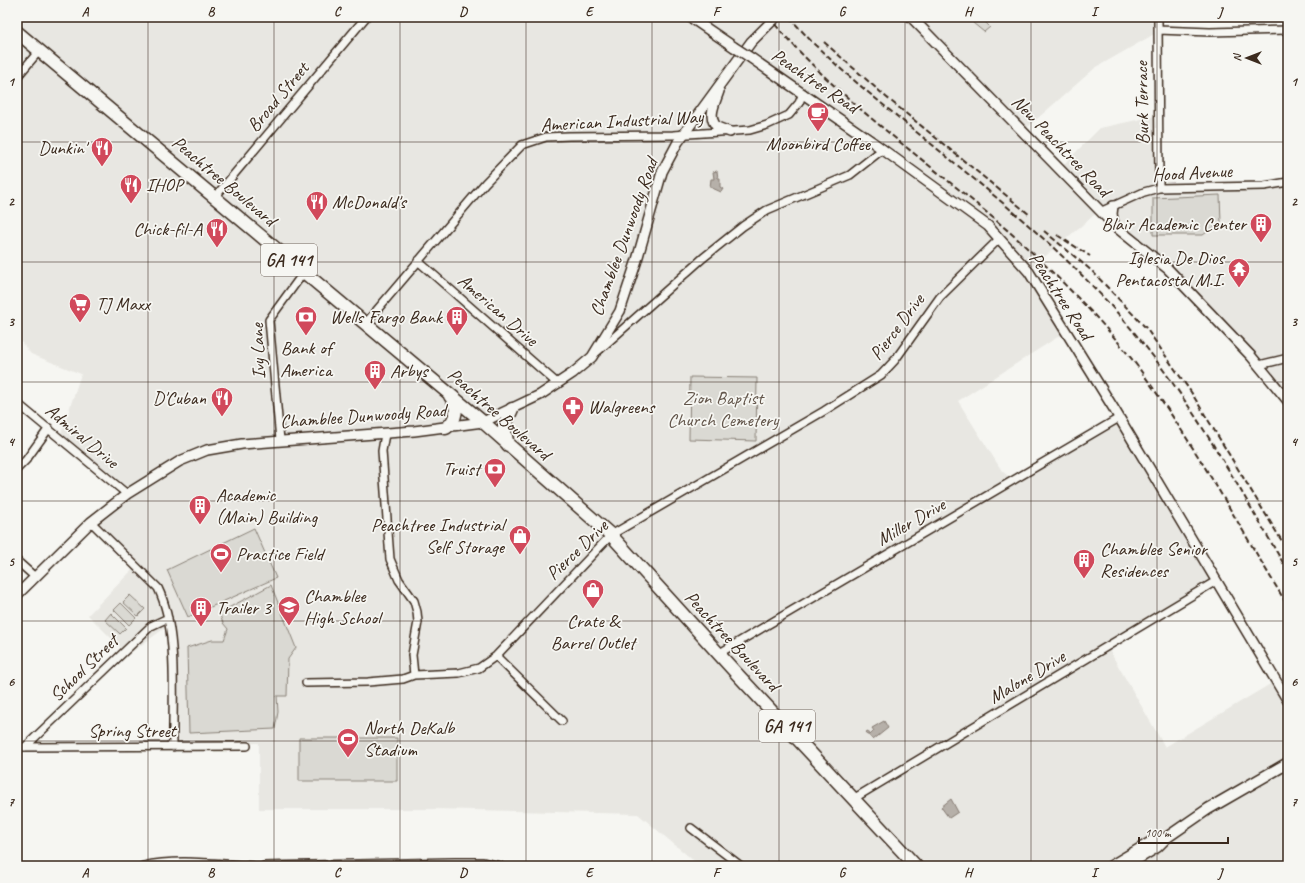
<svg xmlns="http://www.w3.org/2000/svg" width="1305" height="883" font-family="Caveat,sans-serif">
<rect width="100%" height="100%" fill="#f6f6f2"/>
<filter id="ink" filterUnits="userSpaceOnUse"><feTurbulence type="fractalNoise" baseFrequency=".025" numOctaves="2"/><feDisplacementMap in="SourceGraphic" scale="8" xChannelSelector="R" yChannelSelector="G"/><feConvolveMatrix kernelMatrix="1 2 1 2 8 2 1 2 1" color-interpolation-filters="sRGB"/></filter>
<g filter="url(#ink)">
<path fill="#e8e7e2" d="M 17,17 L 1156,17 L 1156,33 L 1095,68 L 1022,132 L 1058,170 L 1100,128 L 1160,115 L 1159,187 L 1288,183 L 1288,398 L 1183,284 L 1100,210 L 1029,270 L 1067,331 L 958,401 L 1002,471 L 1013,480 L 1119,418 L 1216,581 L 1105,643 L 1165,747 L 1277,680 L 1288,697 L 1288,866 L 700,866 L 638,814 L 433,809 L 259,809 L 259,743 L 169,745 L 172,719 L 170,645 L 166,627 L 128,655 L 88,615 L 139,563 L 99,523 L 117,506 L 133,497 L 125,491 L 61,434 L 81,374 L 31,354 L 17,337 Z"/>
<path fill="#dad9d3" stroke="#8a8278" d="M 980,17 L 990,27 L 984,32 L 973,23 Z
M 1220,195 L 1221,222 L 1203,235 L 1153,235 L 1153,198 Z
M 690,377 L 757,378 L 756,441 L 689,439 Z
M 254,528 L 276,578 L 188,617 L 167,570 Z
M 271,585 L 296,648 L 288,659 L 287,696 L 277,696 L 278,712 L 275,729 L 189,733 L 187,648 L 212,640 L 224,640 L 228,629 L 223,623 L 219,613 Z
M 130,595 L 145,609 L 138,616 L 123,602 Z
M 121,603 L 136,618 L 129,625 L 114,610 Z
M 111,613 L 126,628 L 120,634 L 105,620 Z
M 299,738 L 397,738 L 397,781 L 299,781 Z"/>
<path fill="#b6b0a9" stroke="#857a71" d="M 717,171 L 718,178 L 720,178 L 720,187 L 723,189 L 721,192 L 710,187 L 711,179 L 714,179 L 713,172 Z
M 884,721 L 888,728 L 873,740 L 866,732 L 868,731 L 870,735 L 874,731 L 872,728 Z
M 951,799 L 958,812 L 949,818 L 941,807 Z"/>
<g fill="none" stroke-linecap="round" stroke-linejoin="round">
<g stroke="#3b2a1e" stroke-width="10">
<path id="minor" d="M 1158,17 L 1159,188
M 1158,30 L 1210,32 L 1288,30
M 17,77 L 39,51
M 215,197 L 366,17
M 1102,211 L 1144,192 L 1159,188 L 1264,186 L 1288,182
M 418,261 L 558,384
M 365,324 L 485,183 L 522,145 L 546,137 L 569,136 L 673,135 L 750,130 L 767,125 L 789,115 L 799,103 L 803,93
M 597,352 L 703,258 L 743,226 L 767,210 L 850,175 L 883,149
M 1259,365 L 1288,358
M 17,403 L 127,494
M 385,434 L 382,451 L 390,559 L 399,580 L 414,601 L 417,612 L 418,622 L 412,655 L 414,675
M 280,440 L 269,320 L 304,272
M 17,469 L 26,460 L 49,428
M 91,522 L 158,588 C 179,631 172,699 173,747
M 17,561 L 35,577
M 718,654 L 1119,418
M 496,656 L 562,721
M 306,683 L 368,682 L 403,679 L 414,675 L 459,673 L 479,668 L 496,656 L 611,535 L 824,411 L 881,375 L 895,360 L 940,297 L 999,239
M 17,747 L 247,746
M 25,747 L 151,626 L 168,618
M 853,799 L 1216,581
M 691,828 L 741,866
M 143,866 C 178,858 216,864 252,866
M 264,866 L 455,862 L 482,862 L 500,866"/>
</g>
<g stroke="#3b2a1e" stroke-width="12">
<path id="tertiary" d="M 690,17 L 734,47
M 911,17 L 1116,227 L 1168,269 L 1251,356 L 1288,401
M 751,58 L 871,141 L 988,226 L 1029,272 L 1114,409 L 1288,701
M 719,91 C 715,103 707,117 717,127 L 730,132
M 1113,206 L 1112,214 L 1114,224
M 17,595 L 91,522 L 127,494 L 180,461 L 207,450 L 242,444 L 414,431 L 483,422 L 540,395 L 573,373 L 592,357 L 620,311 L 637,260 L 662,172 L 678,142 L 751,42 L 776,17"/>
</g>
<g stroke="#3b2a1e" stroke-width="13">
<path id="secondary" d="M 1111,866 L 1153,841 L 1166,838
M 1126,866 L 1157,847 L 1166,838 L 1208,809 L 1288,763"/>
</g>
<g stroke="#3b2a1e" stroke-width="15">
<path id="trunk" d="M 17,32 L 483,422 L 611,535 L 737,674 L 916,866
M 446,428 C 457,420 459,407 450,396
M 508,445 L 504,427 L 512,409"/>
</g>
<use href="#minor" stroke="#f6f6f2" stroke-width="7"/>
<use href="#tertiary" stroke="#f6f6f2" stroke-width="9"/>
<use href="#secondary" stroke="#f6f6f2" stroke-width="10"/>
<use href="#trunk" stroke="#f6f6f2" stroke-width="12"/>
<path stroke="#3b2a1e" stroke-width="2" stroke-dasharray="6 3" stroke-linecap="butt" d="M 769,17 C 849,115 955,177 1044,264 C 1077,296 1110,330 1138,367 C 1194,443 1239,526 1288,606
M 789,17 L 813,43 L 842,70 C 933,149 1032,218 1113,308 C 1184,386 1234,480 1288,571
M 824,42 L 886,97 L 1030,215
M 1044,231 L 1092,271 L 1146,328 L 1191,392 L 1288,551
M 1057,235 L 1090,256"/>
<g stroke="#3b2a1e" stroke-width="12" stroke-linecap="butt">
<path id="tertiary-bridge" d="M 734,47 L 751,58"/>
</g>
<use href="#tertiary-bridge" stroke="#f6f6f2" stroke-width="9"/>
</g>
</g>
<path fill="none" stroke="#3b2a1e" stroke-width="1" stroke-opacity="0.55" d="M 148,17 L 148,866M 274,17 L 274,866M 400,17 L 400,866M 526,17 L 526,866M 652,17 L 652,866M 779,17 L 779,866M 905,17 L 905,866M 1031,17 L 1031,866M 1157,17 L 1157,866M 17,142 L 1288,142M 17,262 L 1288,262M 17,382 L 1288,382M 17,501 L 1288,501M 17,621 L 1288,621M 17,741 L 1288,741"/>
<defs>
<g id="cafe-pin" transform="scale(1.15)"><path d="M0 17L-7.5 6A9.5 9.5 0 1 1 7.5 6Z" fill="#d1495b" stroke="#f6f6f2"/><path d="M-5.5-4.5H6V0H3Q3 3.5 0 3.5H-2.5Q-5.5 3.5-5.5 0ZM3-3.2v2h1.7v-2ZM-6 4.5H4V6H-6Z" fill="#fff"/></g>
<g id="restaurant-pin" transform="scale(1.15)"><path d="M0 17L-7.5 6A9.5 9.5 0 1 1 7.5 6Z" fill="#d1495b" stroke="#f6f6f2"/><path d="M-5-6h1v4h1v-4h1v4h1v-4h1v5L-1.5 .5V6h-2V.5L-5-1ZM5-6V6H3V1.5H1.5Q1.5-4 5-6Z" fill="#fff"/></g>
<g id="building-pin" transform="scale(1.15)"><path d="M0 17L-7.5 6A9.5 9.5 0 1 1 7.5 6Z" fill="#d1495b" stroke="#f6f6f2"/><path d="M-4-6H4V6H1V3H-1V6H-4ZM-2.5-4.3h1.7v1.8h-1.7ZM.8-4.3h1.7v1.8H.8ZM-2.5-1h1.7V.8h-1.7ZM.8-1h1.7V.8H.8Z" fill="#fff"/></g>
<g id="temple-pin" transform="scale(1.15)"><path d="M0 17L-7.5 6A9.5 9.5 0 1 1 7.5 6Z" fill="#d1495b" stroke="#f6f6f2"/><path d="M0-6L5-2H3V0L6.5 2.5H4V6H1.5V3h-3V6H-4V2.5H-6.5L-3 0V-2H-5Z" fill="#fff"/></g>
<g id="supermarket-pin" transform="scale(1.15)"><path d="M0 17L-7.5 6A9.5 9.5 0 1 1 7.5 6Z" fill="#d1495b" stroke="#f6f6f2"/><path d="M-6-5.5h2.5l.6 2H6L4.5 2H-2.5L-4.4-4H-6ZM-1.5 3.2a1.3 1.3 0 1 0 .1 0ZM3 3.2a1.3 1.3 0 1 0 .1 0Z" fill="#fff"/></g>
<g id="bank-pin" transform="scale(1.15)"><path d="M0 17L-7.5 6A9.5 9.5 0 1 1 7.5 6Z" fill="#d1495b" stroke="#f6f6f2"/><path d="M-6-4H6V4H-6ZM0-2.3a2.3 2.3 0 1 0 0 4.6a2.3 2.3 0 1 0 0-4.6Z" fill="#fff"/></g>
<g id="pharmacy-pin" transform="scale(1.15)"><path d="M0 17L-7.5 6A9.5 9.5 0 1 1 7.5 6Z" fill="#d1495b" stroke="#f6f6f2"/><path d="M-2-6h4v4h4v4h-4v4h-4v-4h-4v-4h4Z" fill="#fff"/></g>
<g id="shop-pin" transform="scale(1.15)"><path d="M0 17L-7.5 6A9.5 9.5 0 1 1 7.5 6Z" fill="#d1495b" stroke="#f6f6f2"/><path d="M-5-2.5h2.3a2.7 3.5 0 0 1 5.4 0H5L5.5 6h-11ZM-1.5-2.5h3a1.5 2.3 0 0 0-3 0Z" fill="#fff"/></g>
<g id="stadium-pin" transform="scale(1.15)"><path d="M0 17L-7.5 6A9.5 9.5 0 1 1 7.5 6Z" fill="#d1495b" stroke="#f6f6f2"/><path d="M0-5a6.5 5 0 1 0 0 10a6.5 5 0 1 0 0-10ZM-3.5-1.8h7v3.6h-7Z" fill="#fff"/></g>
<g id="school-pin" transform="scale(1.15)"><path d="M0 17L-7.5 6A9.5 9.5 0 1 1 7.5 6Z" fill="#d1495b" stroke="#f6f6f2"/><path d="M0-5L7-2L0 1L-7-2ZM-4 1L0 2.5L4 1V4Q0 6-4 4Z" fill="#fff"/></g>
</defs>
<g fill-rule="evenodd">
<use href="#cafe-pin" x="818" y="113"/>
<use href="#restaurant-pin" x="102" y="148"/>
<use href="#restaurant-pin" x="131" y="185"/>
<use href="#restaurant-pin" x="317" y="202"/>
<use href="#building-pin" x="1261" y="224"/>
<use href="#restaurant-pin" x="217" y="229"/>
<use href="#temple-pin" x="1239" y="269"/>
<use href="#supermarket-pin" x="80" y="304"/>
<use href="#bank-pin" x="306" y="317"/>
<use href="#building-pin" x="457" y="317"/>
<use href="#building-pin" x="375" y="371"/>
<use href="#restaurant-pin" x="222" y="398"/>
<use href="#pharmacy-pin" x="573" y="407"/>
<use href="#bank-pin" x="495" y="469"/>
<use href="#building-pin" x="200" y="506"/>
<use href="#shop-pin" x="520" y="536"/>
<use href="#stadium-pin" x="221" y="554"/>
<use href="#building-pin" x="1084" y="560"/>
<use href="#shop-pin" x="593" y="590"/>
<use href="#school-pin" x="289" y="607"/>
<use href="#building-pin" x="201" y="608"/>
<use href="#stadium-pin" x="348" y="739"/>
</g>
<g text-anchor="middle" dominant-baseline="central" stroke-width="3.5" stroke-linejoin="round" paint-order="stroke">
<g fill="#f6f6f2" stroke="#73675e" stroke-width="1">
<rect x="261" y="244" width="56" height="32" rx="3"/>
<rect x="759" y="710" width="56" height="32" rx="3"/>
</g>
<g font-size="18" font-weight="bold" fill="#3b2a1e">
<text x="289" y="260">GA 141</text>
<text x="787" y="726">GA 141</text>
</g>
<g font-size="19" fill="#3b2a1e" stroke="#f6f6f2">
<text transform="translate(815 81) rotate(34)">Peachtree Road</text>
<text transform="translate(278 97) rotate(-50)">Broad Street</text>
<text transform="translate(1142 103) rotate(-91)">Burk Terrace</text>
<text transform="translate(622 121) rotate(-3)">American Industrial Way</text>
<text transform="translate(1061 146) rotate(46)">New Peachtree Road</text>
<text transform="translate(1192 173) rotate(-3)">Hood Avenue</text>
<text transform="translate(224 181) rotate(40)">Peachtree Boulevard</text>
<text transform="translate(624 237) rotate(-70)">Chamblee Dunwoody Road</text>
<text transform="translate(1061 296) rotate(57)">Peachtree Road</text>
<text transform="translate(498 310) rotate(41)">American Drive</text>
<text transform="translate(897 327) rotate(-53)">Pierce Drive</text>
<text transform="translate(258 351) rotate(-92)">Ivy Lane</text>
<text transform="translate(499 414) rotate(41)">Peachtree Boulevard</text>
<text transform="translate(363 416) rotate(-4)">Chamblee Dunwoody Road</text>
<text transform="translate(82 436) rotate(40)">Admiral Drive</text>
<text transform="translate(911 522) rotate(-30)">Miller Drive</text>
<text transform="translate(577 550) rotate(-44)">Pierce Drive</text>
<text transform="translate(732 641) rotate(47)">Peachtree Boulevard</text>
<text transform="translate(84 668) rotate(-44)">School Street</text>
<text transform="translate(1027 677) rotate(-31)">Malone Drive</text>
<text x="132" y="731">Spring Street</text>
</g>
<g font-size="19" fill="#3b2a1e" stroke="#f6f6f2" text-anchor="start">
<text x="818" y="144" text-anchor="middle">Moonbird Coffee</text>
<text x="86" y="148" text-anchor="end">Dunkin'</text>
<text x="146" y="185">IHOP</text>
<text x="332" y="202">McDonald's</text>
<text x="1246" y="224" text-anchor="end">Blair Academic Center</text>
<text x="202" y="229" text-anchor="end">Chick-fil-A</text>
<text x="1224" y="258" text-anchor="end">Iglesia De Dios<tspan x="1224" dy="22">Pentacostal M.I.</tspan></text>
<text x="96" y="304">TJ Maxx</text>
<text x="442" y="317" text-anchor="end">Wells Fargo Bank</text>
<text x="306" y="348" text-anchor="middle">Bank of<tspan x="306" dy="22">America</tspan></text>
<text x="390" y="371">Arbys</text>
<text x="206" y="398" text-anchor="end">D'Cuban</text>
<text x="588" y="407">Walgreens</text>
<text x="480" y="469" text-anchor="end">Truist</text>
<text x="216" y="495">Academic<tspan x="216" dy="22">(Main) Building</tspan></text>
<text x="504" y="525" text-anchor="end">Peachtree Industrial<tspan x="504" dy="22">Self Storage</tspan></text>
<text x="1100" y="549">Chamblee Senior<tspan x="1100" dy="22">Residences</tspan></text>
<text x="236" y="554">Practice Field</text>
<text x="304" y="596">Chamblee<tspan x="304" dy="22">High School</tspan></text>
<text x="216" y="608">Trailer 3</text>
<text x="593" y="621" text-anchor="middle">Crate &amp;<tspan x="593" dy="22">Barrel Outlet</tspan></text>
<text x="364" y="728">North DeKalb<tspan x="364" dy="22">Stadium</tspan></text>
</g>
<g font-size="19" fill="#63564b" stroke="#f6f6f2">
<text x="723" y="398">Zion Baptist<tspan x="723" dy="22">Church Cemetery</tspan></text>
</g>
</g>
<rect width="1305" height="883" fill="none" stroke="#f6f6f2" stroke-width="44"/>
<g transform="translate(1247 58) rotate(270)" stroke="#f6f6f2" stroke-width="3" paint-order="stroke">
<path d="M0-3L7 15L0 10L-7 15Z" fill="#3b2a1e"/>
<text y="-6" font-size="11" font-weight="bold" text-anchor="middle" fill="#3b2a1e">N</text>
</g>
<path d="M1139 837v6h89v-6" fill="none" stroke="#3b2a1e" stroke-width="2"/>
<text x="1145" y="837" font-size="12" fill="#3b2a1e" stroke="#f6f6f2" stroke-width="3" paint-order="stroke">100 m</text>
<rect x="22" y="22" width="1261" height="839" fill="none" stroke="#3b2a1e" stroke-width="1.5"/>
<g font-size="13" text-anchor="middle" font-weight="bold" fill="#3b2a1e">
<text x="85" y="16">A</text>
<text x="211" y="16">B</text>
<text x="337" y="16">C</text>
<text x="463" y="16">D</text>
<text x="589" y="16">E</text>
<text x="716" y="16">F</text>
<text x="842" y="16">G</text>
<text x="968" y="16">H</text>
<text x="1094" y="16">I</text>
<text x="1220" y="16">J</text>
<text x="11" y="86">1</text>
<text x="1294" y="86">1</text>
<text x="11" y="206">2</text>
<text x="1294" y="206">2</text>
<text x="11" y="326">3</text>
<text x="1294" y="326">3</text>
<text x="11" y="446">4</text>
<text x="1294" y="446">4</text>
<text x="11" y="566">5</text>
<text x="1294" y="566">5</text>
<text x="11" y="686">6</text>
<text x="1294" y="686">6</text>
<text x="11" y="806">7</text>
<text x="1294" y="806">7</text>
<text x="85" y="877">A</text>
<text x="211" y="877">B</text>
<text x="337" y="877">C</text>
<text x="463" y="877">D</text>
<text x="589" y="877">E</text>
<text x="716" y="877">F</text>
<text x="842" y="877">G</text>
<text x="968" y="877">H</text>
<text x="1094" y="877">I</text>
<text x="1220" y="877">J</text>
</g>
</svg>
